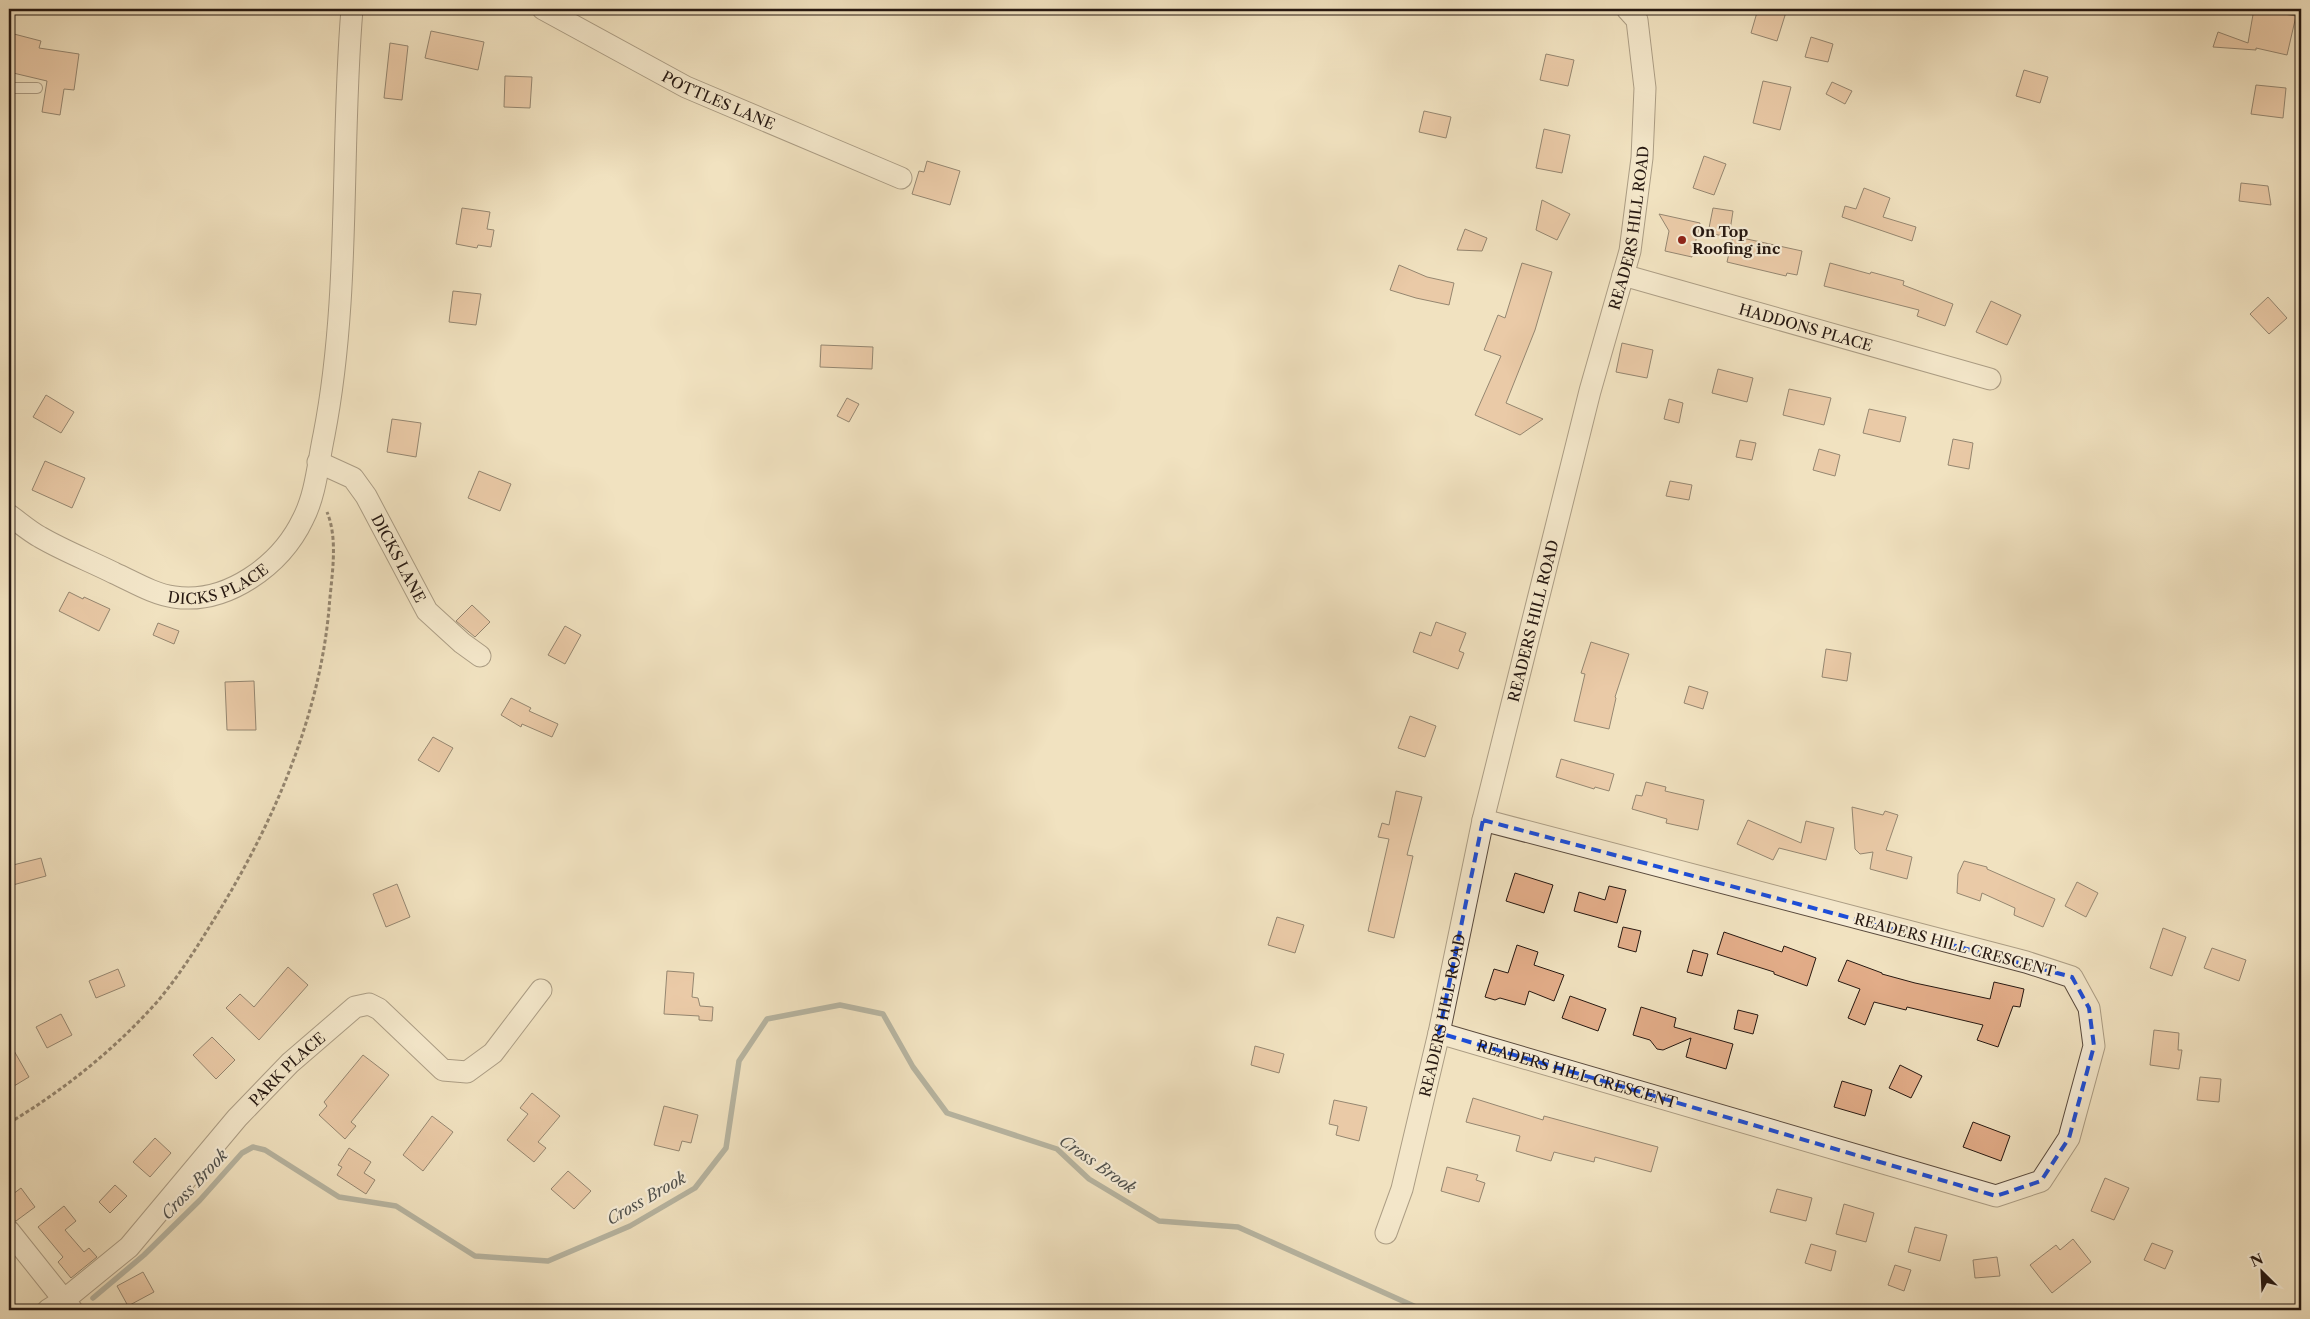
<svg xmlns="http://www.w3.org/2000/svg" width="2310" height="1319" font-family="'Libre Caslon Text',serif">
<rect width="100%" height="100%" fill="#f1e2c0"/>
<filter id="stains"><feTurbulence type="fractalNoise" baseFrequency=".004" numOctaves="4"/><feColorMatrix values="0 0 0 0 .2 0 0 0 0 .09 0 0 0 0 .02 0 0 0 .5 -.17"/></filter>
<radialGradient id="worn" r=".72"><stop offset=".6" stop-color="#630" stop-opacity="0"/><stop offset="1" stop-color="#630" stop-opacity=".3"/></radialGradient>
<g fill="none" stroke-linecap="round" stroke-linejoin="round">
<path stroke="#6f7a78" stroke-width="5.5" d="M 93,1298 L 144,1255 L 200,1200 L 242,1153 L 253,1147 L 265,1150 L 339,1197 L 396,1206 L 475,1256 L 548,1261 L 630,1226 L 695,1188 L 726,1148 L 739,1061 L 767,1019 L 840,1005 L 883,1014 L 913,1067 L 947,1113 L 1057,1149 L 1089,1179 L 1159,1221 L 1238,1227 L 1416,1307 L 1419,1310"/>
</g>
<path fill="#e3ad89" stroke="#261811" d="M 1758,9 L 1787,9 L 1777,41 L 1751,33 Z
M 2254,9 L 2296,16 L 2287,55 L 2256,48 L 2256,50 L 2213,47 L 2218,32 L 2248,43 Z
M 431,31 L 484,42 L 478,70 L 425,58 Z
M 14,34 L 41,41 L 39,48 L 79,54 L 74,90 L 64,89 L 60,115 L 42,112 L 47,81 L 9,72 L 9,57 Z
M 1811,37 L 1833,44 L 1828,62 L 1805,57 Z
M 390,43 L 408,46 L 402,100 L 384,98 Z
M 1546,54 L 1574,60 L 1568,86 L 1540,80 Z
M 2024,70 L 2048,77 L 2040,103 L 2016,96 Z
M 505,76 L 532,77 L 530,108 L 504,107 Z
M 1763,81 L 1791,87 L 1780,130 L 1753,123 Z
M 1832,82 L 1852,91 L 1845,104 L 1826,94 Z
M 2256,85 L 2286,88 L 2283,118 L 2251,114 Z
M 1424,111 L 1451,117 L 1446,138 L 1419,132 Z
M 1544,129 L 1570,135 L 1562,173 L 1536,168 Z
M 1704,156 L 1726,164 L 1714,195 L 1693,188 Z
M 927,161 L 960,171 L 950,205 L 912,194 L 919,171 L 924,172 Z
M 2241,183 L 2268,186 L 2271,205 L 2239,201 Z
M 1864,188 L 1890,198 L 1883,217 L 1916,227 L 1912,241 L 1842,217 L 1845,206 L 1856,209 Z
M 1542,200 L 1570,214 L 1557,240 L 1536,230 Z
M 462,208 L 490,212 L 487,229 L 494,230 L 491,247 L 478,245 L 477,248 L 456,244 Z
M 1713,208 L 1733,211 L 1729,237 L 1708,233 Z
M 1659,214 L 1700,223 L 1692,257 L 1665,251 L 1669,231 Z
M 1465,229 L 1487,238 L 1482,251 L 1457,250 Z
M 1733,236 L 1802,251 L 1797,275 L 1787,273 L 1786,276 L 1727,262 Z
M 1522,263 L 1552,272 L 1535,330 L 1506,403 L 1543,419 L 1520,435 L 1475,415 L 1501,356 L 1484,350 L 1498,315 L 1505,318 Z
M 1830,263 L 1870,274 L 1871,272 L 1904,281 L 1903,285 L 1953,304 L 1945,326 L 1917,316 L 1919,310 L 1824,286 Z
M 1399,265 L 1427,277 L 1454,283 L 1449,305 L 1416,298 L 1390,290 Z
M 453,291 L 481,294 L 476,325 L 449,322 Z
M 2268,297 L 2287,318 L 2269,334 L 2250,314 Z
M 1991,301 L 2021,315 L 2007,345 L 1976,332 Z
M 1622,343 L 1653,350 L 1647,378 L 1616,372 Z
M 821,345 L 873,347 L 872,369 L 820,367 Z
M 1718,369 L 1753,378 L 1747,402 L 1712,393 Z
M 1789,389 L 1831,398 L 1824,425 L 1783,415 Z
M 46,395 L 74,412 L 61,433 L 33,417 Z
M 847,398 L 859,404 L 849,422 L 837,416 Z
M 1669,399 L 1683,403 L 1679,423 L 1664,419 Z
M 1869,409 L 1906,417 L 1900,442 L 1863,433 Z
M 392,419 L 421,423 L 416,457 L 387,452 Z
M 1953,439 L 1973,443 L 1969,469 L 1948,465 Z
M 1740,440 L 1756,443 L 1752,460 L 1736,457 Z
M 1819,449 L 1840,455 L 1835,476 L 1813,470 Z
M 45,461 L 85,478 L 72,508 L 32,490 Z
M 479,471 L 511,484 L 500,511 L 468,498 Z
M 1670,481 L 1692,485 L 1689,500 L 1666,496 Z
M 69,592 L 83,599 L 84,597 L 110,609 L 99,631 L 59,611 Z
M 472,605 L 490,622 L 475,637 L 456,621 Z
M 1436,622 L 1466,633 L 1459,651 L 1464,653 L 1458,669 L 1413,652 L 1420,632 L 1431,636 Z
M 158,623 L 179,631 L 174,644 L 153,635 Z
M 565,626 L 581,635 L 565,664 L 548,655 Z
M 1591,642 L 1629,654 L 1615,697 L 1616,698 L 1609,729 L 1574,721 L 1585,674 L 1581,673 Z
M 1826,649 L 1851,653 L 1847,681 L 1822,677 Z
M 254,681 L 256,730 L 227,730 L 225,682 Z
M 1689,686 L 1708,692 L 1703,709 L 1684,703 Z
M 511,698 L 531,708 L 529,711 L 558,724 L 552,737 L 522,724 L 521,727 L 501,715 Z
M 1410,716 L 1436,726 L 1425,757 L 1398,748 Z
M 433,737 L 453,748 L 439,772 L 418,760 Z
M 1561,759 L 1614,774 L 1609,791 L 1595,787 L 1594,789 L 1556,777 Z
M 1646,782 L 1666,787 L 1665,791 L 1704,800 L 1698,830 L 1666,823 L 1667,819 L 1632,809 L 1636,795 L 1642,796 Z
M 1396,791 L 1422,797 L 1407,855 L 1413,856 L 1394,938 L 1368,931 L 1389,839 L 1378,837 L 1382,823 L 1389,825 Z
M 1852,807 L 1883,815 L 1885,811 L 1898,815 L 1886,850 L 1912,857 L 1907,879 L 1870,869 L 1873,852 L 1860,854 L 1855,849 Z
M 1748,820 L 1801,843 L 1806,821 L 1834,828 L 1826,860 L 1779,848 L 1773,860 L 1737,844 Z
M 41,858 L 46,876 L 9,886 L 9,866 Z
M 1964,861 L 1987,867 L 1987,869 L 2055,899 L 2043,927 L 2014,915 L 2015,908 L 1982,893 L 1980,901 L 1957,893 L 1958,874 Z
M 1515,873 L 1553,885 L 1544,913 L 1506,901 Z
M 2077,882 L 2098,893 L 2086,917 L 2065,906 Z
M 397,884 L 410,917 L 386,927 L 373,894 Z
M 1609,886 L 1626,890 L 1617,923 L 1574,911 L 1579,892 L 1605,900 Z
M 1277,917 L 1304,925 L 1295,953 L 1268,945 Z
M 1623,927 L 1641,931 L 1636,952 L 1618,947 Z
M 2163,928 L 2186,937 L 2172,976 L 2150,968 Z
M 1724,932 L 1782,952 L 1784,946 L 1816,958 L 1807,986 L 1774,974 L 1774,972 L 1717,954 Z
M 1517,945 L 1538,952 L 1534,965 L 1564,975 L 1554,1001 L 1529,991 L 1525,1005 L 1500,998 L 1495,1000 L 1485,997 L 1494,969 L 1508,973 Z
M 2212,948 L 2246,960 L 2239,981 L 2204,968 Z
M 1693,950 L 1708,954 L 1702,976 L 1687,972 Z
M 1847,960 L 1882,973 L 1882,974 L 1915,983 L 1990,999 L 1994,982 L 2024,989 L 2020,1007 L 2013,1006 L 1998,1047 L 1977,1040 L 1983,1025 L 1907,1007 L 1906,1010 L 1874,1002 L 1865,1025 L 1848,1018 L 1860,989 L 1838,981 Z
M 288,967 L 308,985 L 259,1040 L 226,1008 L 240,994 L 254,1007 Z
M 118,969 L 125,986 L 96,998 L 89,981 Z
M 667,971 L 694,973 L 692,997 L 698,998 L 700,1006 L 713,1007 L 712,1021 L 699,1020 L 699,1016 L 664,1014 Z
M 1570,996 L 1606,1009 L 1598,1031 L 1562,1018 Z
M 1641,1007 L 1676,1018 L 1674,1027 L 1733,1044 L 1726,1069 L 1686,1057 L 1691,1038 L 1663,1050 L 1657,1049 L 1650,1040 L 1633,1035 Z
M 1738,1010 L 1758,1015 L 1753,1034 L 1734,1029 Z
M 61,1014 L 72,1035 L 47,1048 L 36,1027 Z
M 2154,1030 L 2179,1033 L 2178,1050 L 2182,1050 L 2179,1069 L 2150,1065 Z
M 212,1037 L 235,1060 L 216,1079 L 193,1055 Z
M 9,1042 L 29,1077 L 9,1089 Z
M 1255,1046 L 1284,1054 L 1279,1073 L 1251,1065 Z
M 363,1055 L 389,1075 L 351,1122 L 356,1126 L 345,1139 L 319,1115 L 327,1106 L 324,1102 Z
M 1900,1065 L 1922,1076 L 1911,1098 L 1889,1088 Z
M 2200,1077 L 2221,1079 L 2219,1102 L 2197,1100 Z
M 1842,1081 L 1872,1090 L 1865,1116 L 1834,1107 Z
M 532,1093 L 560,1116 L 538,1142 L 546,1148 L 534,1162 L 507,1140 L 528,1114 L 520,1108 Z
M 1473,1098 L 1543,1120 L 1544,1116 L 1658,1147 L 1651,1172 L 1595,1157 L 1594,1162 L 1554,1152 L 1551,1161 L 1516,1151 L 1520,1136 L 1466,1122 Z
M 1334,1100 L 1367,1107 L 1359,1141 L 1336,1135 L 1338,1126 L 1329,1124 Z
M 664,1106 L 698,1115 L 691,1143 L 682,1141 L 679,1151 L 654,1145 Z
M 432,1116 L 453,1132 L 423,1171 L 403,1155 Z
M 1973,1122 L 2010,1136 L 2001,1161 L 1963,1147 Z
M 155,1138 L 171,1153 L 150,1177 L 133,1162 Z
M 349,1148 L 371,1162 L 364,1173 L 375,1180 L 366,1194 L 337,1175 L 342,1167 L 338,1165 Z
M 1447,1167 L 1478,1175 L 1476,1180 L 1485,1183 L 1479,1202 L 1441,1191 Z
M 568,1171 L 591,1191 L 574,1209 L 551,1189 Z
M 2105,1178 L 2129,1188 L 2114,1220 L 2091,1211 Z
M 115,1185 L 127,1196 L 110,1213 L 99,1202 Z
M 21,1188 L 35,1207 L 16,1221 L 9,1219 L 9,1197 Z
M 1777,1189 L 1812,1198 L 1806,1221 L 1770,1212 Z
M 1844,1204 L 1874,1213 L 1866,1242 L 1836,1234 Z
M 64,1206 L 76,1221 L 65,1230 L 84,1252 L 89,1248 L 97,1257 L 71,1278 L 58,1262 L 63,1257 L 38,1227 Z
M 1915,1227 L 1947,1235 L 1940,1261 L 1908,1252 Z
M 2073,1239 L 2091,1262 L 2052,1293 L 2030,1265 L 2056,1245 L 2060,1250 Z
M 2152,1243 L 2173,1251 L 2165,1269 L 2144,1260 Z
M 1811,1244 L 1836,1251 L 1831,1271 L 1805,1263 Z
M 1997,1257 L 2000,1276 L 1975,1278 L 1973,1260 Z
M 1895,1265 L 1911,1270 L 1904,1291 L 1888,1285 Z
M 143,1272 L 154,1292 L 128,1306 L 117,1286 Z"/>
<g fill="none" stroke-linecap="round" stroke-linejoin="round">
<g stroke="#594a3d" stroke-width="12">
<path id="lane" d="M 9,88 L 37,88"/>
</g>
<g stroke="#594a3d" stroke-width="23">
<g id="street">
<path id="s1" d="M 543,9 L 686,87 L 901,178"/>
<path id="s2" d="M 1623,275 L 1990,379"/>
<path id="s3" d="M 318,462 L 353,478 L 366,496 L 427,611 L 462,643 L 480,656"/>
<path id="s4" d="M 9,515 C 19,522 29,531 40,537 C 64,551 90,561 114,573 C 134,582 153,594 174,597 C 227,605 281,565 303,519 C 316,494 318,463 324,435 C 351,295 340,151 352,9"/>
<path id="s5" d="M 1439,1033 L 1996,1196 L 2041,1181 L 2069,1138 L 2094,1046 L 2089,1008 L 2072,977 L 2026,962 L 1483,820"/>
<path d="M 9,1231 L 72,1310"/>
<path id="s6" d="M 1386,1233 L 1402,1189 L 1439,1033 L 1483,820 L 1590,391 L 1630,251 L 1642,158 L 1645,88 L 1637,20 L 1627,9"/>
<path id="s7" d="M 48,1310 L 64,1300 L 129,1247 L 237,1118 L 290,1063 L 355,1007 L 369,1004 L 379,1009 L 443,1070 L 467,1072 L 493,1053 L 541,990"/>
</g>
</g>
<path stroke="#261811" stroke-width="3" stroke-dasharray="4 2.5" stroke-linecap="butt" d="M 9,1123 C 64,1090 114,1050 157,1002 C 178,977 196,949 213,921 C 271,828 319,720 329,609 C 331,579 339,541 327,512"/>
<use href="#lane" stroke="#f6ecd6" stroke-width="10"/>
<use href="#street" stroke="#f6ecd6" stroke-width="21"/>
</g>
<path d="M0 0H2310V1319H0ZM 1483,820 L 2072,977 L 2089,1008 L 2094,1046 L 2069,1138 L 2041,1181 L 1996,1196 L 1439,1033 Z" fill="#f1e2c0" fill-opacity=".55" fill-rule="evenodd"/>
<path fill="none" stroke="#1d4ed8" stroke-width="4" stroke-dasharray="10 6" stroke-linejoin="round" d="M 1483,820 L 2072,977 L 2089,1008 L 2094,1046 L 2069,1138 L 2041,1181 L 1996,1196 L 1439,1033 Z"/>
<circle fill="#8f2418" stroke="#f6ecd6" stroke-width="2" cx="1682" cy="240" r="5"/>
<g text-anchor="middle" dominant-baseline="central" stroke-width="4.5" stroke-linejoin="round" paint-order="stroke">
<g font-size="15" fill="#261811" stroke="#f6ecd6">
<text stroke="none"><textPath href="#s1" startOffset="198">POTTLES LANE</textPath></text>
<text stroke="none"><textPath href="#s6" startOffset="1035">READERS HILL ROAD</textPath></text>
<text stroke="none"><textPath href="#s2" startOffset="190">HADDONS PLACE</textPath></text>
<text stroke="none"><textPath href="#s3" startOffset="131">DICKS LANE</textPath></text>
<text stroke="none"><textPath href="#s4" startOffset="232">DICKS PLACE</textPath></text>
<text stroke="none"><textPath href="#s6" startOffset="630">READERS HILL ROAD</textPath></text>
<text transform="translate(1955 945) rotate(15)">READERS HILL CRESCENT</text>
<text stroke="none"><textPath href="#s6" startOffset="225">READERS HILL ROAD</textPath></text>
<text stroke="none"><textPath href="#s7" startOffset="341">PARK PLACE</textPath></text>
<text stroke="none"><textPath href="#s5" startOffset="144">READERS HILL CRESCENT</textPath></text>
</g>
<g font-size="15" font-weight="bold" fill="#261811" stroke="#f6ecd6" text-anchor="start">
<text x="1692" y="231">On Top<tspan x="1692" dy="17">Roofing inc</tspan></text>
</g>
<g font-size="16" font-style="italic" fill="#50514d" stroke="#f6ecd6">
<text transform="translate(1098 1164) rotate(35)">Cross Brook</text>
<text transform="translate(194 1184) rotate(-47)">Cross Brook</text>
<text transform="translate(646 1198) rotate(-30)">Cross Brook</text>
</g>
</g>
<rect width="2310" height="1319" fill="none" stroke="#f1e2c0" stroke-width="30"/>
<rect x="10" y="10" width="2290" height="1299" fill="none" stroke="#261811" stroke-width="2.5"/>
<rect x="15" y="15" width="2280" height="1289" fill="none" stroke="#261811"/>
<g transform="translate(2262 1272) rotate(336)" stroke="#f6ecd6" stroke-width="4" paint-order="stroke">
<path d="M0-4L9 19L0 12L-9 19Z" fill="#261811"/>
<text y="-8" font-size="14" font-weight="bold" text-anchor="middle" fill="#261811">N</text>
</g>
<rect width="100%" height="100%" filter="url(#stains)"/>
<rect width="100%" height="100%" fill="url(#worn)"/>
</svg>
